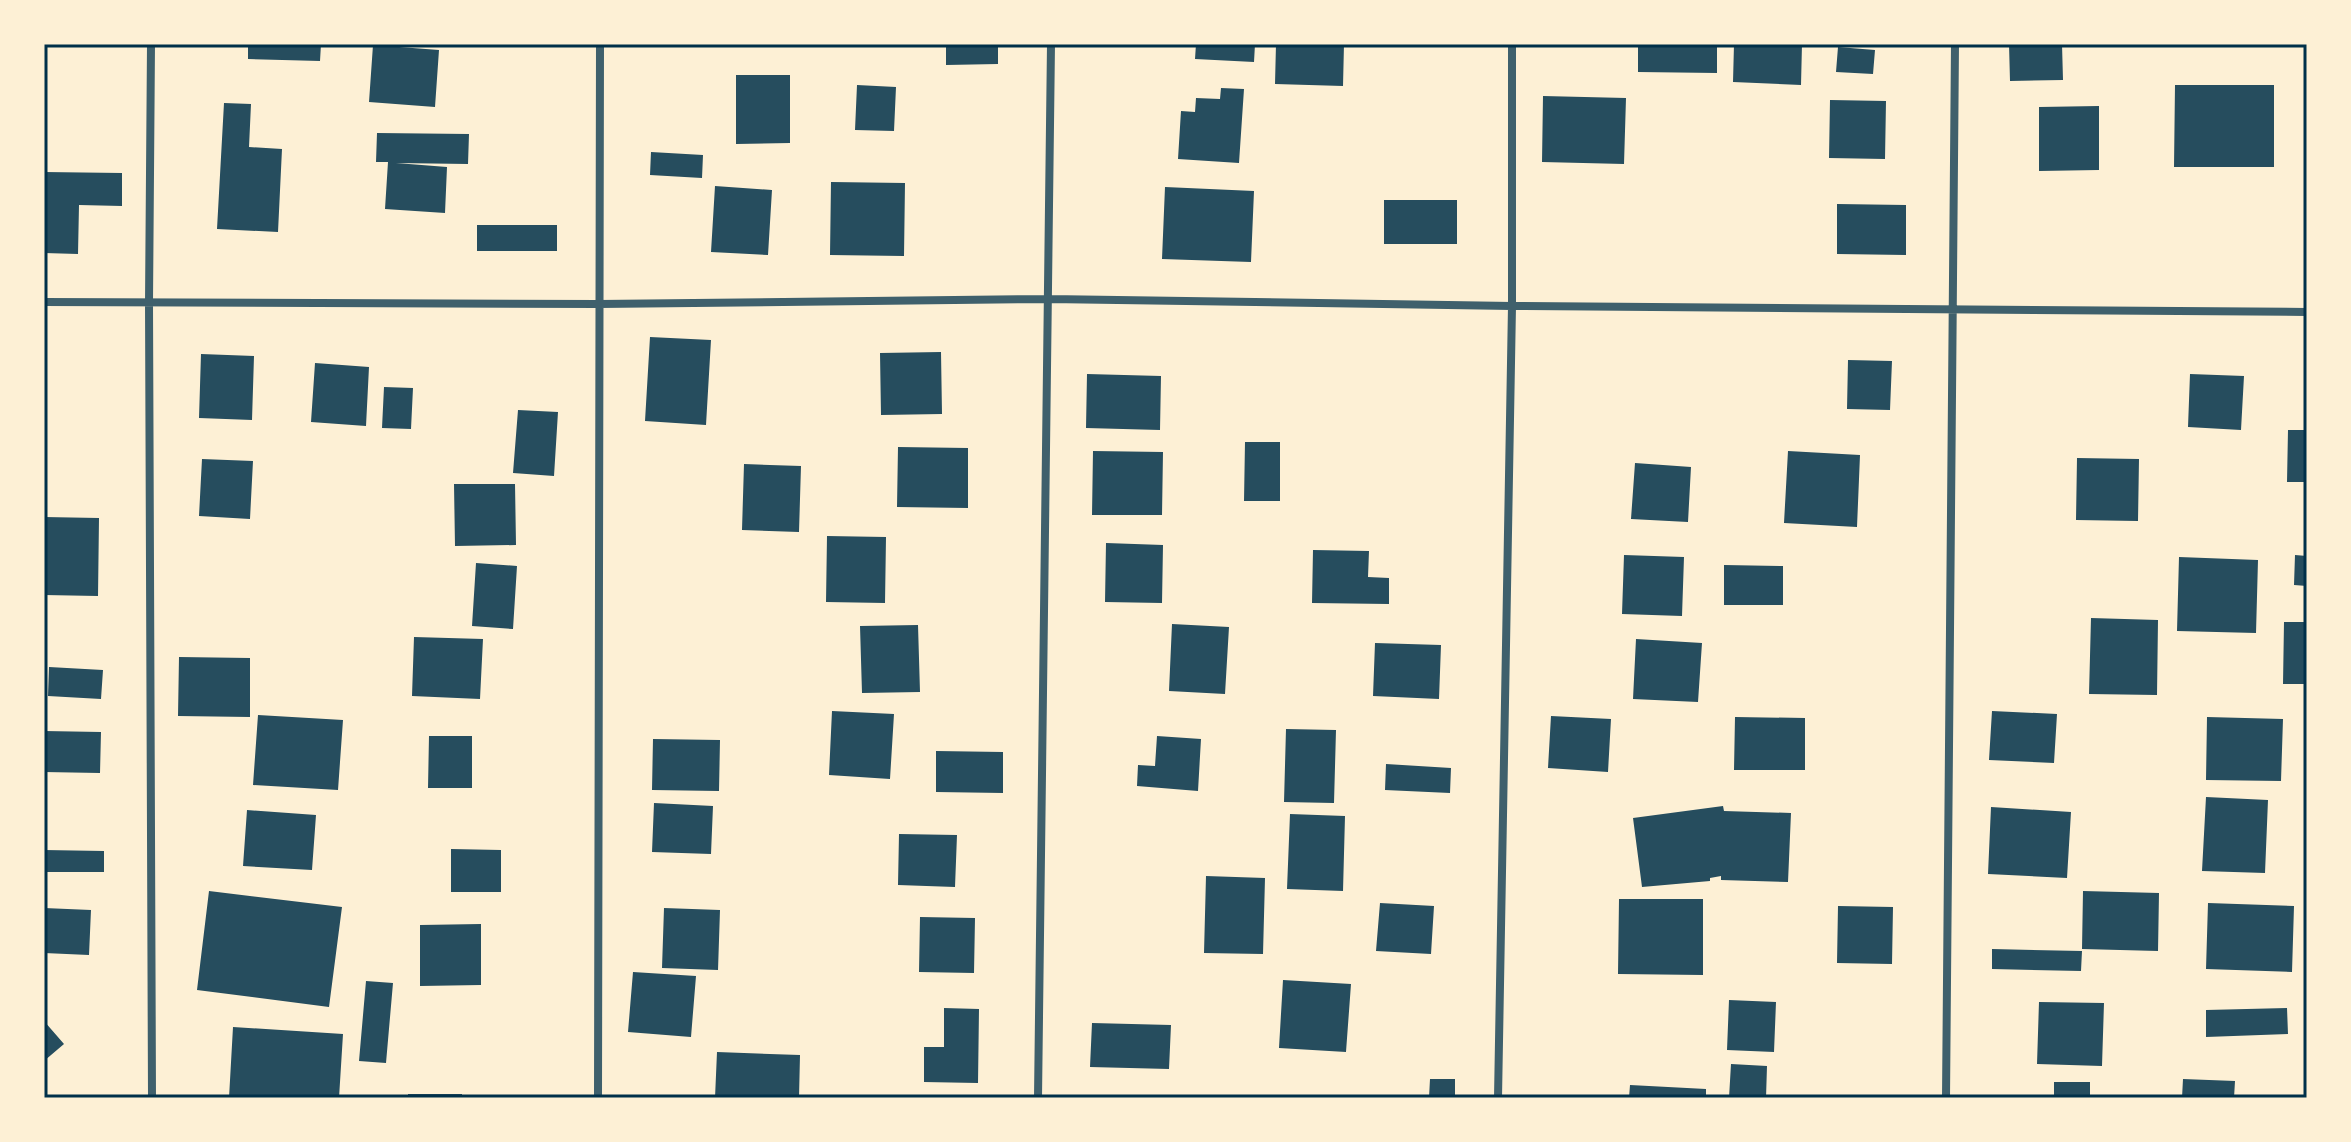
<svg xmlns="http://www.w3.org/2000/svg" width="2351" height="1142" font-family="Rubik,sans-serif">
<rect width="100%" height="100%" fill="#fdf0d5"/>
<path fill="#264d5e" d="M 248,44 L 321,44 L 320,61 L 248,59 Z
M 946,44 L 998,44 L 998,64 L 946,65 Z
M 1196,44 L 1255,44 L 1254,62 L 1195,59 Z
M 1276,44 L 1344,44 L 1343,86 L 1275,84 Z
M 1638,44 L 1717,44 L 1717,73 L 1638,72 Z
M 1734,44 L 1802,44 L 1801,85 L 1733,82 Z
M 2009,44 L 2062,44 L 2063,80 L 2010,81 Z
M 373,45 L 439,50 L 435,107 L 369,102 Z
M 1838,47 L 1875,50 L 1873,74 L 1836,72 Z
M 736,75 L 790,75 L 790,143 L 736,144 Z
M 857,85 L 896,87 L 894,131 L 855,130 Z
M 2175,85 L 2274,85 L 2274,167 L 2174,167 Z
M 1221,88 L 1244,89 L 1239,163 L 1178,159 L 1181,111 L 1195,112 L 1196,98 L 1220,99 Z
M 1543,96 L 1626,98 L 1624,164 L 1542,162 Z
M 1830,100 L 1886,101 L 1885,159 L 1829,158 Z
M 224,103 L 251,104 L 249,147 L 282,149 L 278,232 L 217,229 Z
M 2099,106 L 2099,170 L 2039,171 L 2039,107 Z
M 377,133 L 469,134 L 468,164 L 396,163 L 447,167 L 445,213 L 385,209 L 388,162 L 376,162 Z
M 651,152 L 703,155 L 702,178 L 650,175 Z
M 44,172 L 122,173 L 122,206 L 79,205 L 78,254 L 44,253 Z
M 831,182 L 905,183 L 904,256 L 830,255 Z
M 715,186 L 772,190 L 768,255 L 711,252 Z
M 1165,187 L 1254,191 L 1251,262 L 1162,259 Z
M 1384,200 L 1457,200 L 1457,244 L 1384,244 Z
M 1837,204 L 1906,205 L 1906,255 L 1837,254 Z
M 477,225 L 557,225 L 557,251 L 477,251 Z
M 650,337 L 711,340 L 706,425 L 645,421 Z
M 941,352 L 942,414 L 881,415 L 880,353 Z
M 201,354 L 254,356 L 252,420 L 199,418 Z
M 1848,360 L 1892,361 L 1890,410 L 1847,409 Z
M 315,363 L 369,367 L 366,426 L 311,422 Z
M 1087,374 L 1161,376 L 1160,430 L 1086,428 Z
M 2190,374 L 2244,376 L 2241,430 L 2188,427 Z
M 384,387 L 413,388 L 411,429 L 382,428 Z
M 518,410 L 558,412 L 554,476 L 513,473 Z
M 2288,430 L 2307,430 L 2307,482 L 2287,482 Z
M 1245,442 L 1280,442 L 1280,501 L 1244,501 Z
M 898,447 L 968,448 L 968,508 L 897,507 Z
M 1093,451 L 1163,452 L 1162,515 L 1092,515 Z
M 1788,451 L 1860,455 L 1857,527 L 1784,523 Z
M 2077,458 L 2139,459 L 2138,521 L 2076,520 Z
M 202,459 L 253,461 L 250,519 L 199,516 Z
M 1635,463 L 1691,467 L 1688,522 L 1631,519 Z
M 744,464 L 801,466 L 799,532 L 742,530 Z
M 454,484 L 515,484 L 516,545 L 455,546 Z
M 44,517 L 99,518 L 98,596 L 44,595 Z
M 827,536 L 886,537 L 885,603 L 826,602 Z
M 1106,543 L 1163,545 L 1162,603 L 1105,602 Z
M 1313,550 L 1369,551 L 1368,577 L 1389,578 L 1389,604 L 1312,603 Z
M 1624,555 L 1684,557 L 1682,616 L 1622,614 Z
M 2295,555 L 2307,556 L 2307,586 L 2294,585 Z
M 2179,557 L 2258,560 L 2256,633 L 2177,631 Z
M 476,563 L 517,566 L 513,629 L 472,626 Z
M 1724,565 L 1783,566 L 1783,605 L 1724,605 Z
M 2091,618 L 2158,620 L 2157,695 L 2089,694 Z
M 2284,622 L 2307,622 L 2307,684 L 2283,684 Z
M 1172,624 L 1229,627 L 1225,694 L 1169,691 Z
M 918,625 L 920,692 L 862,693 L 860,626 Z
M 414,637 L 483,639 L 480,699 L 412,696 Z
M 1636,639 L 1702,643 L 1698,702 L 1633,699 Z
M 1375,643 L 1441,645 L 1439,699 L 1373,696 Z
M 179,657 L 250,658 L 250,717 L 178,716 Z
M 49,667 L 103,670 L 101,699 L 48,696 Z
M 832,711 L 894,714 L 890,779 L 829,775 Z
M 1992,711 L 2057,714 L 2054,763 L 1989,760 Z
M 258,715 L 343,720 L 338,790 L 253,785 Z
M 1551,716 L 1611,719 L 1608,772 L 1548,768 Z
M 1735,717 L 1805,718 L 1805,770 L 1734,770 Z
M 2207,717 L 2283,719 L 2281,781 L 2206,780 Z
M 1286,729 L 1336,730 L 1334,803 L 1284,802 Z
M 44,731 L 101,732 L 100,773 L 44,772 Z
M 429,736 L 472,736 L 472,788 L 428,788 Z
M 1157,736 L 1201,739 L 1198,791 L 1137,786 L 1138,765 L 1155,766 Z
M 653,739 L 720,740 L 719,791 L 652,790 Z
M 936,751 L 1003,752 L 1003,793 L 936,792 Z
M 1386,764 L 1451,768 L 1450,793 L 1385,790 Z
M 2206,797 L 2268,800 L 2265,873 L 2202,871 Z
M 654,803 L 713,806 L 711,854 L 652,852 Z
M 1723,806 L 1724,811 L 1791,813 L 1788,882 L 1721,880 L 1721,876 L 1710,878 L 1710,881 L 1642,887 L 1633,818 Z
M 1991,807 L 2071,812 L 2067,878 L 1988,874 Z
M 247,810 L 316,815 L 312,870 L 243,866 Z
M 1290,814 L 1345,816 L 1343,891 L 1287,889 Z
M 899,834 L 957,835 L 955,887 L 898,885 Z
M 451,849 L 501,850 L 501,892 L 451,892 Z
M 44,850 L 104,851 L 104,872 L 44,872 Z
M 1206,876 L 1265,878 L 1263,954 L 1204,953 Z
M 209,891 L 342,907 L 329,1007 L 197,990 Z
M 2083,891 L 2159,893 L 2158,951 L 2082,949 Z
M 1619,899 L 1703,899 L 1703,975 L 1618,974 Z
M 1380,903 L 1434,906 L 1431,954 L 1376,951 Z
M 2208,903 L 2294,906 L 2292,972 L 2206,969 Z
M 1838,906 L 1893,907 L 1892,964 L 1837,963 Z
M 44,908 L 91,910 L 89,955 L 44,953 Z
M 664,908 L 720,910 L 718,970 L 662,968 Z
M 920,917 L 975,918 L 974,973 L 919,972 Z
M 481,924 L 481,985 L 420,986 L 420,925 Z
M 1992,949 L 2082,951 L 2081,971 L 1992,969 Z
M 633,972 L 696,976 L 691,1037 L 628,1032 Z
M 1283,980 L 1351,984 L 1346,1052 L 1279,1048 Z
M 366,981 L 393,983 L 386,1063 L 359,1061 Z
M 1729,1000 L 1776,1002 L 1774,1052 L 1727,1050 Z
M 2039,1002 L 2104,1003 L 2102,1066 L 2037,1064 Z
M 944,1008 L 979,1009 L 978,1083 L 924,1082 L 924,1047 L 944,1047 Z
M 2287,1008 L 2288,1034 L 2206,1037 L 2206,1010 Z
M 44,1021 L 64,1044 L 44,1061 Z
M 1092,1023 L 1171,1025 L 1169,1069 L 1090,1067 Z
M 233,1027 L 343,1034 L 339,1098 L 229,1098 Z
M 717,1052 L 800,1055 L 799,1098 L 715,1098 Z
M 1731,1064 L 1767,1066 L 1766,1098 L 1729,1098 Z
M 1430,1079 L 1455,1079 L 1455,1098 L 1429,1098 Z
M 2183,1079 L 2235,1081 L 2234,1098 L 2182,1098 Z
M 2054,1082 L 2090,1082 L 2090,1098 L 2054,1098 Z
M 1630,1085 L 1706,1089 L 1706,1098 L 1629,1098 Z
M 408,1094 L 462,1094 L 462,1098 L 408,1098 Z"/>
<g fill="none" stroke-linecap="round" stroke-linejoin="round">
<path stroke="#3f606c" stroke-width="8" d="M 151,44 L 149,303 L 152,1098
M 44,302 L 599,304 L 1049,299 L 1512,306 L 2307,312
M 598,1098 L 600,44
M 1038,1098 L 1051,44
M 1498,1098 L 1512,306 L 1512,44
M 1946,1098 L 1955,44"/>
</g>
<rect width="2351" height="1142" fill="none" stroke="#fdf0d5" stroke-width="92"/>
<rect x="46" y="46" width="2259" height="1050" fill="none" stroke="#003049" stroke-width="3"/>
</svg>
